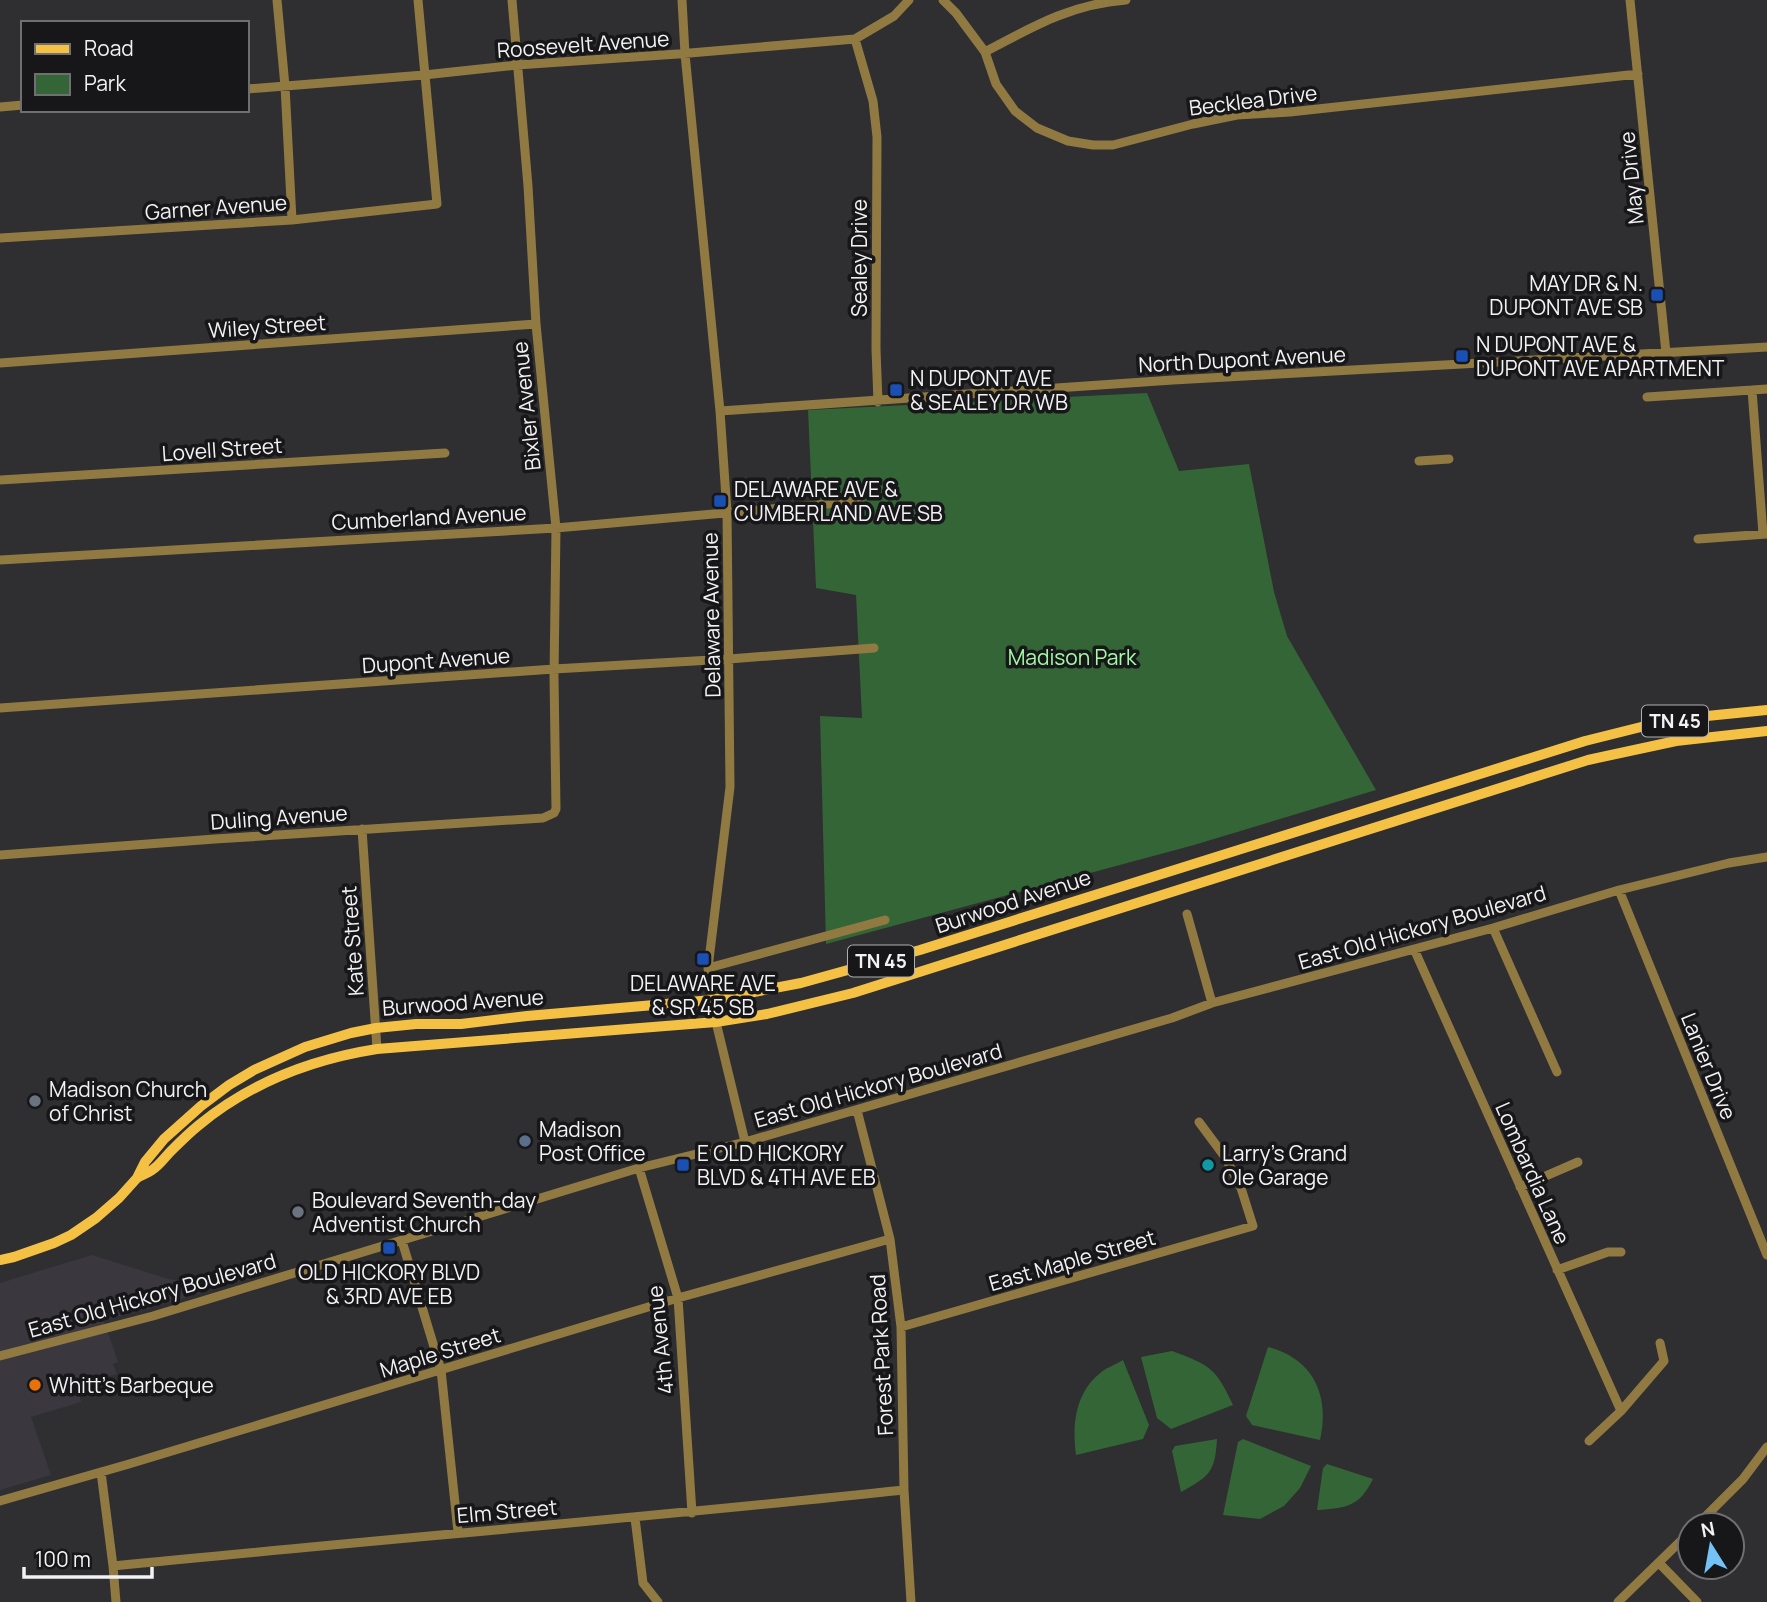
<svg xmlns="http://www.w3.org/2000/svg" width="1767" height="1602" font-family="Manrope,sans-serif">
<rect width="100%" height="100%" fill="#2f2e31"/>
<path fill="#3b373f" d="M 92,1255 L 168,1279 L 199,1284 L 202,1293 L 104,1321 L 118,1362 L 113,1364 L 117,1374 L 77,1385 L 81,1402 L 31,1417 L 51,1475 L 0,1490 L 0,1283 Z"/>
<path fill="#336536" d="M 1147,393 L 1179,471 L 1249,464 L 1274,592 L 1287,636 L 1376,790 L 1194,845 L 826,944 L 820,716 L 862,718 L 856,595 L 816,588 L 808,410 Z
M 1268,1347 C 1314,1359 1330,1396 1320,1440 L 1252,1425 L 1246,1416 Z
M 1172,1351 C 1210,1365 1216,1368 1233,1405 L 1171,1429 L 1157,1418 L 1141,1357 Z
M 1123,1360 L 1149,1425 L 1143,1439 L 1076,1455 C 1072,1426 1075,1394 1099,1374 C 1105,1368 1115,1365 1123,1360 Z
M 1217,1439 C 1215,1472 1210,1476 1181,1492 L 1172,1451 L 1175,1446 Z
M 1243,1439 L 1311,1466 L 1300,1488 L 1284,1506 L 1260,1519 L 1223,1515 L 1238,1442 Z
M 1327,1464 L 1373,1479 C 1359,1507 1347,1508 1317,1510 L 1323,1468 Z"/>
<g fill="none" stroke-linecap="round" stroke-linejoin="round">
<path stroke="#917942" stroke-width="9" d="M 277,0 L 285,86 L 292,220
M 682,0 L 685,54 L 720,411 L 727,512 L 730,787 L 708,968 L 716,1022 L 745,1142
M 943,0 L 956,13 L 985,52 L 996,84 L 1015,111 L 1037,128 L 1068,141 L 1093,145 L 1113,145 L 1193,124 L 1237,115 L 1290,112 L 1638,74
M 1630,0 L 1666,353
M 855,39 L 873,101 L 877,137 L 876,349 L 878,402
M 985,52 C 1032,27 1071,4 1126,0
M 247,89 L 424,75 L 517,65 L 678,54 L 855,39 L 894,16 L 909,0
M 0,107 L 23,105
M 0,238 L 292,220 L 437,204 L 418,0
M 0,363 L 536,324
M 1647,397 L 1752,390
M 720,411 L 1173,380 L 1767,347
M 1419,461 L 1449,459
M 0,480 L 445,453
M 1763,534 L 1752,390 L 1767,389
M 1698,539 L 1767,534
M 0,560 L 556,528 L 860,501
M 0,708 L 554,669 L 729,659 L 874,648
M 362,829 L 377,1049
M 0,855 L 215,839 L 543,818 L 554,813 L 556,809 L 554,676 L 556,528 L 536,324 L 528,186 L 512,0
M 1619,890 L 1767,1255
M 1187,914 L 1212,1003
M 1493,928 L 1557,1072
M 1414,949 L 1621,1411
M 708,968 L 885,920
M 857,1110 L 890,1239 L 901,1327 L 904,1490 L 911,1602
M 639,1168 L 678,1298 L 692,1513
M 1520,1187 L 1578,1162
M 402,1241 L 441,1370 L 458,1532
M 1557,1270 L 1608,1252 L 1621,1252
M 901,1327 L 1253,1226 L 1241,1188 L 1225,1157 L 1199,1122
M 0,1356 L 153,1316 L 639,1168 L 745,1142 L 1172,1018 L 1212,1003 L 1493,928 L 1619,890 L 1729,863 L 1767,857
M 1589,1441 L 1621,1411 L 1664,1361 L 1660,1343
M 101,1472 L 113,1566 L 116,1602
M 0,1501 L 129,1464 L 678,1298 L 890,1239
M 635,1518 L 643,1583 L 658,1602
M 1697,1525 L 1743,1479 L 1767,1447
M 1659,1563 L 1697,1602
M 113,1566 C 377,1540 641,1518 904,1490
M 1618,1602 L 1690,1532"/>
<path stroke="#f4c144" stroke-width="10" d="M 137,1178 C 142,1175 148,1173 152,1170 C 159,1166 165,1157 171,1151 C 180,1142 189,1133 199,1125 C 250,1083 313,1059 377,1049 L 716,1022 L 767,1014 L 853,993 L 1588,760 L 1676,741 L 1767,731
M 0,1260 L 14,1257 L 54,1243 L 71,1235 L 96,1218 L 119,1198 L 137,1178 L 145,1162 L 164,1139 L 201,1106 L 229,1085 L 254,1070 L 305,1047 L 351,1033 L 376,1028 L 416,1024 L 461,1024 L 527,1016 L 712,1000 L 801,983 L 920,950 L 1585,741 L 1641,727 L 1707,716 L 1767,710"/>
</g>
<g fill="#1a4fb4" stroke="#171618" stroke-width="2.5">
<rect x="1650" y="288" width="14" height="14" rx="3.5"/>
<rect x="1455" y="349" width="14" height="14" rx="3.5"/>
<rect x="889" y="383" width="14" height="14" rx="3.5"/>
<rect x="713" y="494" width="14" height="14" rx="3.5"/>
<rect x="696" y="952" width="14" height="14" rx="3.5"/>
<rect x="676" y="1158" width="14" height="14" rx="3.5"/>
<rect x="382" y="1241" width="14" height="14" rx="3.5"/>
</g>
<g fill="#6b7280" stroke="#171618" stroke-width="2.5">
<circle cx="35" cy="1101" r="7"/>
<circle cx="298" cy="1212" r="7"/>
</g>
<circle fill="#5c6f8a" stroke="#171618" stroke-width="2.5" cx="525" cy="1141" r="7"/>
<circle fill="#0f9aa8" stroke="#171618" stroke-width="2.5" cx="1208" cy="1165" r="7"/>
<circle fill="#e8710a" stroke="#171618" stroke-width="2.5" cx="35" cy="1385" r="7"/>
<g text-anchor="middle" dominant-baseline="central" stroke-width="7" stroke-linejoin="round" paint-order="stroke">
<g fill="#171618" stroke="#b0afb1" stroke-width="2">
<rect x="1642" y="705.5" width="66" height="31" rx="5"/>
<rect x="848" y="945.5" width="66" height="31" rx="5"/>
</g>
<g font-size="19" font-weight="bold" fill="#f2f1f3">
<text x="1675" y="721">TN 45</text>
<text x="881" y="961">TN 45</text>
</g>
<g font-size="21" fill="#f2f1f3" stroke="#171618">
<text transform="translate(583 44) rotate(-4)">Roosevelt Avenue</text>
<text transform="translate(1253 100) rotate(-7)">Becklea Drive</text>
<text transform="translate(1631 178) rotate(-96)">May Drive</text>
<text transform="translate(216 207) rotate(-4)">Garner Avenue</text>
<text transform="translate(859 258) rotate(-90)">Sealey Drive</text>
<text transform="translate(267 326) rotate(-4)">Wiley Street</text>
<text transform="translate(1242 359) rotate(-3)">North Dupont Avenue</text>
<text transform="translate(526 406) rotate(-96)">Bixler Avenue</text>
<text transform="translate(222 449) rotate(-4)">Lovell Street</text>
<text transform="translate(429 517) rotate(-3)">Cumberland Avenue</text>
<text transform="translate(711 615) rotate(-91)">Delaware Avenue</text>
<text transform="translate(436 660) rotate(-4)">Dupont Avenue</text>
<text transform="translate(279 817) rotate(-4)">Duling Avenue</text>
<text transform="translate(1013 901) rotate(-18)">Burwood Avenue</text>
<text transform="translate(1422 927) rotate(-16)">East Old Hickory Boulevard</text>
<text transform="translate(352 941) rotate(-94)">Kate Street</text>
<text transform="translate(463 1002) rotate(-4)">Burwood Avenue</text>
<text transform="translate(1709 1066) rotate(68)">Lanier Drive</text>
<text transform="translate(878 1085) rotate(-16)">East Old Hickory Boulevard</text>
<text transform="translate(1533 1173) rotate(66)">Lombardia Lane</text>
<text transform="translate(1072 1260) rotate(-16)">East Maple Street</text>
<text transform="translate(152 1295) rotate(-16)">East Old Hickory Boulevard</text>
<text transform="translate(660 1340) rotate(-96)">4th Avenue</text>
<text transform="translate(440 1352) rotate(-17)">Maple Street</text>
<text transform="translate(881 1355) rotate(-93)">Forest Park Road</text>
<text transform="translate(507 1511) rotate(-5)">Elm Street</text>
</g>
<g font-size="21" fill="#f2f1f3" stroke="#171618" text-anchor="start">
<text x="1643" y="283" text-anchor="end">MAY DR &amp; N.<tspan x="1643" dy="24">DUPONT AVE SB</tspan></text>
<text x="1476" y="344">N DUPONT AVE &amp;<tspan x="1476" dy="24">DUPONT AVE APARTMENT</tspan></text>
<text x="910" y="378">N DUPONT AVE<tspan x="910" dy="24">&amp; SEALEY DR WB</tspan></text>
<text x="734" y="489">DELAWARE AVE &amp;<tspan x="734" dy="24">CUMBERLAND AVE SB</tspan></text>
<text x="703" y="983" text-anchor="middle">DELAWARE AVE<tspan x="703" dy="24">&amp; SR 45 SB</tspan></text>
<text x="49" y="1089">Madison Church<tspan x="49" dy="24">of Christ</tspan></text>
<text x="539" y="1129">Madison<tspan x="539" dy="24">Post Office</tspan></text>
<text x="697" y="1153">E OLD HICKORY<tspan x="697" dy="24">BLVD &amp; 4TH AVE EB</tspan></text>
<text x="1222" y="1153">Larry's Grand<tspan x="1222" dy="24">Ole Garage</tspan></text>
<text x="312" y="1200">Boulevard Seventh-day<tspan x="312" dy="24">Adventist Church</tspan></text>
<text x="389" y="1272" text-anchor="middle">OLD HICKORY BLVD<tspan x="389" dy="24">&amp; 3RD AVE EB</tspan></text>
<text x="49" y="1385">Whitt's Barbeque</text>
</g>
<g font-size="21" fill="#a2fba5" stroke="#171618">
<text x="1072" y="657">Madison Park</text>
</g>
</g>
<rect x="21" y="21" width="228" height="91" fill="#171618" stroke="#6f6e70" stroke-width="2"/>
<rect x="35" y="44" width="35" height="10" fill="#f4c144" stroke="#6f6e70" stroke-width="2"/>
<text x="84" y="56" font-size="21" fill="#f2f1f3">Road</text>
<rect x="35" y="74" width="35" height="21" fill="#336536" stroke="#6f6e70" stroke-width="2"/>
<text x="84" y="91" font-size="21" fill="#f2f1f3">Park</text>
<g transform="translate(1711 1546) rotate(349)"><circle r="33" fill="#171618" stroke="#6f6e70" stroke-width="2"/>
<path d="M0-5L12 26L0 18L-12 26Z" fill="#73c1f5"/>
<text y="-10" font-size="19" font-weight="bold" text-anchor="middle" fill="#f2f1f3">N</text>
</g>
<path d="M24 1567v10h128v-10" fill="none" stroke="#f2f1f3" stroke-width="3.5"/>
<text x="35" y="1567" font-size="21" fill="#f2f1f3" stroke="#171618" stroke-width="5" paint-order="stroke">100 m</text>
</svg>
